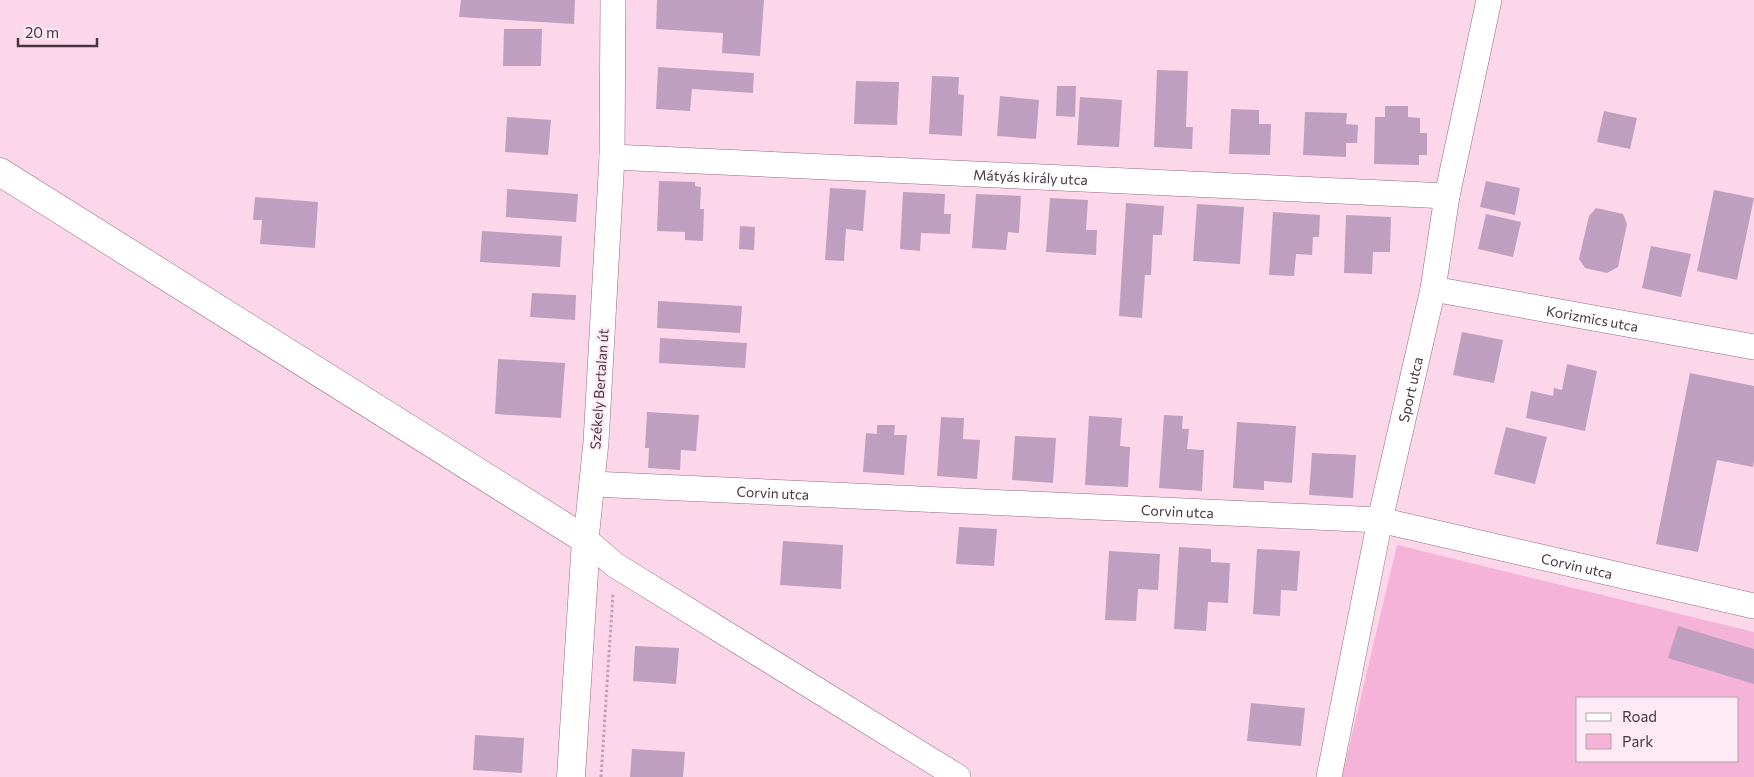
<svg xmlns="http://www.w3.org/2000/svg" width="1754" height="777" font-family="Commissioner,sans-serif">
<rect width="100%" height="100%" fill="#fcd7ea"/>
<path fill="#f5b3d7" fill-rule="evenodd" d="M 1397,545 L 1754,632 L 1754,777 L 1342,777 ZM 1578,698 L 1738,698 L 1738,761 L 1578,761 Z"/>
<path fill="#bf9fc0" d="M 461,0 L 575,0 L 574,24 L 459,17 Z
M 657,0 L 764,0 L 760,56 L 722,53 L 723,33 L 656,29 Z
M 504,29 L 542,29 L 541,66 L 503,66 Z
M 658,67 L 754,73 L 753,93 L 692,89 L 690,111 L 656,109 Z
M 1157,70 L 1188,71 L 1186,127 L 1193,127 L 1192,149 L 1154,147 Z
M 932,76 L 959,77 L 958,94 L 964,95 L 962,136 L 929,134 Z
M 856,81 L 899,82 L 897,125 L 854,124 Z
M 1057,86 L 1076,86 L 1075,117 L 1056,116 Z
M 1000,96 L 1039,100 L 1036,139 L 997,136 Z
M 1080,97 L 1122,100 L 1119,147 L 1077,145 Z
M 1385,106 L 1408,106 L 1408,117 L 1420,118 L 1420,133 L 1427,133 L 1427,155 L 1419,155 L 1419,165 L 1374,164 L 1375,117 L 1385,117 Z
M 1231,109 L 1259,110 L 1259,124 L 1271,124 L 1270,155 L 1229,154 Z
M 1604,111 L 1637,118 L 1630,149 L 1597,142 Z
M 1305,112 L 1347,113 L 1346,124 L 1358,125 L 1357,143 L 1346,143 L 1346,157 L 1303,155 Z
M 507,117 L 551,120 L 548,155 L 505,152 Z
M 659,181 L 695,182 L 695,186 L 701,187 L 700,209 L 704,209 L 703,241 L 685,240 L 685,232 L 657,231 Z
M 1486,181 L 1520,188 L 1515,215 L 1480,207 Z
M 830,188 L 866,190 L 863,231 L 846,229 L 844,261 L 825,260 Z
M 507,189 L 578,194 L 576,222 L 506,217 Z
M 1714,190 L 1754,198 L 1737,280 L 1697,271 Z
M 903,192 L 945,194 L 944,214 L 951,214 L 950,234 L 921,233 L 920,251 L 900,249 Z
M 976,194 L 1021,196 L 1019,233 L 1008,232 L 1006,250 L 972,248 Z
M 255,197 L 318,202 L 315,248 L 260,244 L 262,220 L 253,220 Z
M 1050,198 L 1088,200 L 1086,230 L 1097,230 L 1096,255 L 1046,252 Z
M 1126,203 L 1164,206 L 1162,235 L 1153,235 L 1151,275 L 1145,275 L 1142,318 L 1119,316 Z
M 1197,204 L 1244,207 L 1240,264 L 1193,261 Z
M 1596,208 L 1623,214 L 1627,224 L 1618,267 L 1607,273 L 1585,268 L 1579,259 L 1589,216 Z
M 1273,212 L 1320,215 L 1319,237 L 1313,237 L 1312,255 L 1296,254 L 1294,276 L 1269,275 Z
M 1486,214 L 1521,222 L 1513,257 L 1478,249 Z
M 1346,215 L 1391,217 L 1390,252 L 1373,252 L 1372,274 L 1344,273 Z
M 740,226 L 755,227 L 754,250 L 739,249 Z
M 482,231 L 562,236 L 560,267 L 480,262 Z
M 1651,246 L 1691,254 L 1681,297 L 1642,288 Z
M 532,293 L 576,295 L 575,320 L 530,317 Z
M 658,301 L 742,306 L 740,333 L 657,328 Z
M 1462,332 L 1503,340 L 1494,383 L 1453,375 Z
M 660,338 L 747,343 L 745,368 L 659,363 Z
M 498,359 L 565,363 L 561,418 L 495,414 Z
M 1567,364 L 1597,371 L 1585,431 L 1526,418 L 1531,391 L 1553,396 L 1554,388 L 1562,390 Z
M 1690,373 L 1754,386 L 1754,460 L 1753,467 L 1717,460 L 1698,552 L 1656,544 Z
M 647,412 L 699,415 L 696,451 L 681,450 L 680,470 L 648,468 L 649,448 L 645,448 Z
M 1164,415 L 1183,416 L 1182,429 L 1189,429 L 1187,449 L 1204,450 L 1202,491 L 1159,488 Z
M 1089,416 L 1122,418 L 1120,446 L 1130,447 L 1128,487 L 1085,485 Z
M 941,417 L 964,418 L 963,439 L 980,440 L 977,479 L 937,476 Z
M 1237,422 L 1296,426 L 1292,483 L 1264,481 L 1264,490 L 1233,488 Z
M 877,425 L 895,425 L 894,435 L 907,435 L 904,475 L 863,472 L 866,433 L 877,434 Z
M 1506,427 L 1547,437 L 1535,484 L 1494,474 Z
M 1015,436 L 1056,438 L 1053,483 L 1012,480 Z
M 1312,453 L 1356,455 L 1353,498 L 1309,495 Z
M 959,527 L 997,529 L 994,566 L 956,564 Z
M 783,541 L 843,545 L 841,589 L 780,585 Z
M 1179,547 L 1211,549 L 1211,562 L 1230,563 L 1228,603 L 1208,602 L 1206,631 L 1174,629 Z
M 1257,549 L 1300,551 L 1297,591 L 1281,590 L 1280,616 L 1253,614 Z
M 1109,551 L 1160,554 L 1158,590 L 1138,589 L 1136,621 L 1105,620 Z
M 1678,626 L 1754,649 L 1754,684 L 1668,658 Z
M 635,646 L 679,648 L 676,684 L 633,681 Z
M 1251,703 L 1305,708 L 1301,746 L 1247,741 Z
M 475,735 L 524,738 L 522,773 L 473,770 Z
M 632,749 L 685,752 L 683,777 L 630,777 Z"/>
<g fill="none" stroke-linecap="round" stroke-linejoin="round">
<g stroke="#936b81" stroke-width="26">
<g id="minor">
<path d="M 613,0 L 612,157 L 596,442 L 586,540 L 615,565 L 958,777"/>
<path id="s1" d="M 612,157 L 1447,196"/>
<path id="s2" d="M 1433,289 L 1754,347"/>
<path id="s3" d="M 592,484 L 1380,520 L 1754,606"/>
<path id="s4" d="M 1329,777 L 1380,520 L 1433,289 L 1447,196 L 1489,0"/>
</g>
</g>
<g stroke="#936b81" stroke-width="29">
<path id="tertiary" d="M 0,172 L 586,540 L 571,777"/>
</g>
<path stroke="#bea0b0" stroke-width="3" stroke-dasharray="2.5 2.5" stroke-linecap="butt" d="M 601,777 L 613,593"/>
<use href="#minor" stroke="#fff" stroke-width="25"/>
<use href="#tertiary" stroke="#fff" stroke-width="28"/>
</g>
<g text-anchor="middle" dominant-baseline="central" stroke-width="4" stroke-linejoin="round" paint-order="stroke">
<g font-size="14" fill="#47353f" stroke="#fdeaf4">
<text stroke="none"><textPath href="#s1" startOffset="419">Mátyás király utca</textPath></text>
<text stroke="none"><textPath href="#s2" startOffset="162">Korizmics utca</textPath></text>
<text transform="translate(599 389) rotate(-86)">Székely Bertalan út</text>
<text stroke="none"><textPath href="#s4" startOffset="396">Sport utca</textPath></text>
<text stroke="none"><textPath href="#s3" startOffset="181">Corvin utca</textPath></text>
<text stroke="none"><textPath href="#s3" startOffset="586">Corvin utca</textPath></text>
<text stroke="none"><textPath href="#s3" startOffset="991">Corvin utca</textPath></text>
</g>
</g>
<rect x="1576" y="697" width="162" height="65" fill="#fdeaf4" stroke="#b4a2ac"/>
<rect x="1586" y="713" width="25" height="8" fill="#ffffff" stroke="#b4a2ac"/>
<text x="1622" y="722" font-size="15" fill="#47353f">Road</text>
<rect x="1586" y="734" width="25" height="15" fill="#f5b3d7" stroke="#b4a2ac"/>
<text x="1622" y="747" font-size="15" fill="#47353f">Park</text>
<path d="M18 38v8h79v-8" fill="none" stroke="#47353f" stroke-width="2.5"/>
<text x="25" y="38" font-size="15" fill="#47353f" stroke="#fdeaf4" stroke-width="4" paint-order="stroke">20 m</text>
</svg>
